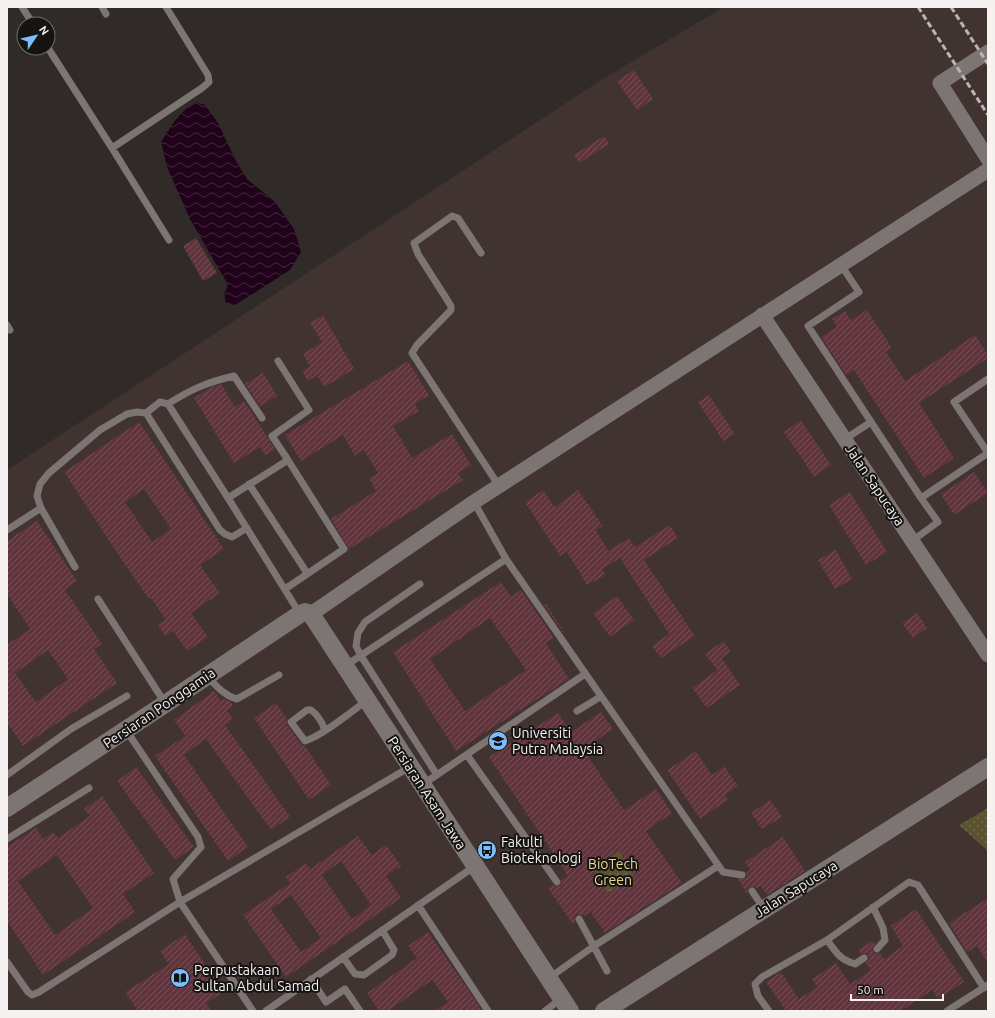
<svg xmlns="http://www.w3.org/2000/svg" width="995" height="1018" font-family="Ubuntu,sans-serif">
<defs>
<pattern id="park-dots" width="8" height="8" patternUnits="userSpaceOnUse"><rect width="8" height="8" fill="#5b5330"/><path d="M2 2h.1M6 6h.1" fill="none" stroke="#736c4e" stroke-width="1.8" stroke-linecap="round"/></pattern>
<pattern id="water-waves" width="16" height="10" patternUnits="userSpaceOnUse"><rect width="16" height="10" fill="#20031a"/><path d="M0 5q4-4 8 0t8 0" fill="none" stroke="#41283c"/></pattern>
<pattern id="building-hatch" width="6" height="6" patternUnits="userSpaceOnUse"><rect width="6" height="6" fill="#60343d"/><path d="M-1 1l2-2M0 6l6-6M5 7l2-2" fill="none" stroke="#77525a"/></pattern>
</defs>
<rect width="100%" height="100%" fill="#302a28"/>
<path fill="#403330" d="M 724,7 L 988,7 L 988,1011 L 7,1011 L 7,470 L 601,80 Z"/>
<path fill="url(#park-dots)" d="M 988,808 L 988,851 L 959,825 Z
M 619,851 L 634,875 L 608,893 L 592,869 Z"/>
<path fill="url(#water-waves)" d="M 196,102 L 205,105 L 218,123 L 236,161 L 247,179 L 275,202 L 294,229 L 301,252 L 290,270 L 235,305 L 226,303 L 224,294 L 228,285 L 190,219 L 167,167 L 161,142 C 170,128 180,110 196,102 Z"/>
<path fill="url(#building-hatch)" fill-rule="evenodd" d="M 634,70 L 653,99 L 637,110 L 617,81 Z
M 604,136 L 609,144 L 579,163 L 574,155 Z
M 196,238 L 217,273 L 203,281 L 183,246 Z
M 867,310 L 892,348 L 886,352 L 905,381 L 975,335 L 988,355 L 988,358 L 919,403 L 954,458 L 924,478 L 854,370 L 846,375 L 821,337 L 837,327 L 832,319 L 845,311 L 851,320 Z
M 323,315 L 354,369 L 324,387 L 317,375 L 308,381 L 302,371 L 310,366 L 303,354 L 322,342 L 310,323 Z
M 408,361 L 429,395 L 415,404 L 419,411 L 393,426 L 412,458 L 452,434 L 471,465 L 458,473 L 463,480 L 349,549 L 331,519 L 376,491 L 369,478 L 378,473 L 364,450 L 355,456 L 343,435 L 301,461 L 285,435 Z
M 263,373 L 277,396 L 260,406 L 245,384 Z
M 221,384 L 235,407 L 244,401 L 275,449 L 265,455 L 260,447 L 234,463 L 194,398 L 210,388 Z
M 709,395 L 735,434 L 723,441 L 698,402 Z
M 801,420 L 831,465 L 814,477 L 784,432 Z
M 139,422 L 224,549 L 200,565 L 220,593 L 191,613 L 208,637 L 187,651 L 173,631 L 165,636 L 158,625 L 166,620 L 151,598 L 149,599 L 123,562 L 64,472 ZM 144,489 L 171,529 L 152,542 L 125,502 Z
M 974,472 L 988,493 L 954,515 L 941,494 Z
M 543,490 L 555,507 L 578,490 L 603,526 L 596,530 L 608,551 L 629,538 L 635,547 L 670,525 L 678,538 L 644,560 L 695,636 L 661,658 L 652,646 L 669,634 L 620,558 L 602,569 L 606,575 L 587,585 L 567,552 L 560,556 L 525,502 Z
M 850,492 L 887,552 L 866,565 L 829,505 Z
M 37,521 L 77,581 L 65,590 L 102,644 L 94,649 L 117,683 L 23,746 L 7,723 L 7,645 L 30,629 L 7,594 L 7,541 ZM 48,650 L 68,679 L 36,702 L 15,673 Z
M 836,550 L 852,579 L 835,589 L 818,560 Z
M 501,582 L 511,597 L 521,590 L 554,638 L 546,643 L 569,679 L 456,751 L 393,652 ZM 490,618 L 526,670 L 465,711 L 430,659 Z
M 617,596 L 634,620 L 610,637 L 593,613 Z
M 546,604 L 564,632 L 563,632 L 544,605 Z
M 917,613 L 927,628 L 913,638 L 902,623 Z
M 723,641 L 731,651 L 722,658 L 740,685 L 707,708 L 692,688 L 717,670 L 705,654 Z
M 214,691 L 221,701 L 225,699 L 231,702 L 233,706 L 227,710 L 233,719 L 225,725 L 290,817 L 271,830 L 206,739 L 184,755 L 248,847 L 228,861 L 155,756 L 185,736 L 174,720 Z
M 276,703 L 287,719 L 286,722 L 287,725 L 301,744 L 305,746 L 331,785 L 309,800 L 254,718 Z
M 601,712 L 613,729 L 583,749 L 624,810 L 656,789 L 672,813 L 646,831 L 682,883 L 605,933 L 591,912 L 583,916 L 580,914 L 576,915 L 574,918 L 575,922 L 572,923 L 548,888 L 553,885 L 555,887 L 560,886 L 562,884 L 561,880 L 568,876 L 489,757 L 558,713 L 571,732 ZM 619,851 L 634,875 L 608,893 L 592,869 Z
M 696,751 L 712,775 L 724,766 L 738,786 L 725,795 L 728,800 L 700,819 L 667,770 Z
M 136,767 L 194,847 L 175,860 L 117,781 Z
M 102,796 L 154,873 L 123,894 L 135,912 L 43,975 L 7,921 L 7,847 L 36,828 L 43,839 L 53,832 L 58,838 L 90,816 L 84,809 ZM 57,855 L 93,908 L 55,935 L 18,881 Z
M 770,800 L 782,817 L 762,829 L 751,813 Z
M 358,836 L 372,855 L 386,845 L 401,866 L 386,876 L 401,898 L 286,977 L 243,915 L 290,883 L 286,877 L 306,863 L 310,869 ZM 341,861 L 371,905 L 352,919 L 322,875 ZM 291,895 L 321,938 L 301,952 L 271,909 Z
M 783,837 L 805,871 L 767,895 L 761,886 L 756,888 L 754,886 L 750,887 L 747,889 L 747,894 L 738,879 L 744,879 L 747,876 L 746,873 L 750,870 L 745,862 Z
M 988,898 L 988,963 L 977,946 L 967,952 L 949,923 Z
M 916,909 L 964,982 L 938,999 L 932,990 L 901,1011 L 786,1011 L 766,982 L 781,972 L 799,999 L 817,987 L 812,979 L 836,963 L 850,984 L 871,970 L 866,963 L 869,960 L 868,955 L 864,953 L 861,954 L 858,950 L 872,941 L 875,944 L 872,948 L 873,952 L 876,954 L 880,953 L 884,959 L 903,946 L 891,926 Z
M 428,932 L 467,988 L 482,1011 L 435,1011 L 448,1002 L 432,980 L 388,1011 L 379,1011 L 367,993 L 417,958 L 408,946 Z
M 185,934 L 223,992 L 206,1003 L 211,1011 L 138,1011 L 125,992 L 169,964 L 160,951 Z"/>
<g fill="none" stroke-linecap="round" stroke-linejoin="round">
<path stroke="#7c7573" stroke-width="7" d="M 22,7 L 33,24
M 102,7 L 106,14
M 48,48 L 112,148 L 169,240
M 112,148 L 202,88 L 209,82 L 208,75 L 166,7
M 481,253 L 458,218 L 452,216 L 414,243 L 418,254 L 451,306 L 451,310 L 417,345 L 412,353 L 499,486
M 841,265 L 859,292 L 808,326 L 921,498 L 988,453 L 954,402 L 988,379
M 7,325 L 10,330
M 278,361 L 309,410 L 272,436 L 288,460
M 168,404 C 191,389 208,382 234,376 L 262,418
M 146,413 L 220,530 L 225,534 L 232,537 L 247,528
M 845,439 L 871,422
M 249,484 L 307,573
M 228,498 L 288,460 L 344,549 L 285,589
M 474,502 L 506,559 L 723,872 L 742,875
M 7,530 L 41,508
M 912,541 L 938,522 L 921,498
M 75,567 L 41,508 L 37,496 L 40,484 L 49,473 L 100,430 L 127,414 L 137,412 L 146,413 L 160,402 L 168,404 L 228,498 L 300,614
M 420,584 L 365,622 L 358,633 L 356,646 L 361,656 L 437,775
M 98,599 L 165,703
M 345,666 L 506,559
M 208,677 C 216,686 225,696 237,699 L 279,675
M 577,711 L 600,697
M 126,730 L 198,837 L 201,847 L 173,879 L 180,902 L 253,1011
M 325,730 C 322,722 318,715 311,710 L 307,710 L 291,722 L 305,741 C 322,736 351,712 366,701
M 467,755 L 557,882
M 7,775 L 71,729 L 127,696
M 422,785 L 585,674
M 7,839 L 89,788
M 752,891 L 764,909
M 418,905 L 488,1011
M 873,907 L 883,928 L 885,940 L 877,949
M 579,919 L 607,971
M 827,940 C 837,953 839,959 855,964 L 864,958
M 343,957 L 355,974 L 364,975 L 392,955 L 394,950 L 382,930
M 7,962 L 28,992 L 32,995 L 39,992 L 180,902 L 410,767
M 549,978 L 594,946 L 718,866
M 311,979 L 326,1002 L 345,989 L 360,1011
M 266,1011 L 475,866
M 545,1011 L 562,998
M 769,1011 L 758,996 L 755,984 L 762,977 L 827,940 L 909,882 L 918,885 L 984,988
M 947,1011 L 988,985"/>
<path stroke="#7c7573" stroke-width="15" d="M 988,52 L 940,83 L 988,159
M 762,315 L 988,655
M 311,614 L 474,502 L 988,170"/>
<path stroke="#7c7573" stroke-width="18" d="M 7,808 L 165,704 L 300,614 L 305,612 L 311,614 L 570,1011
M 604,1011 L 988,767"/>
<path stroke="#bab5b4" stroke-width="3" stroke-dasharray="6 3" stroke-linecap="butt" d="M 918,7 L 988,115
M 951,7 L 988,64"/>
</g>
<defs>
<g id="university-disc" transform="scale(1)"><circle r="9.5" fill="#7cbef9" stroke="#161313"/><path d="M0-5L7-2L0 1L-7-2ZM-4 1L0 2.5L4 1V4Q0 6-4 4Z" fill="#111"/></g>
<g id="bus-disc" transform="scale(1)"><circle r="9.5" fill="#7cbef9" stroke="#161313"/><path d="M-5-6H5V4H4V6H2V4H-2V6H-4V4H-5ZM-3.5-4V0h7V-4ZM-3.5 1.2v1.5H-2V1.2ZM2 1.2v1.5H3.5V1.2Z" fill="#111"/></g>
<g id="library-disc" transform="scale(1)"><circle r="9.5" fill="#7cbef9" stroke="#161313"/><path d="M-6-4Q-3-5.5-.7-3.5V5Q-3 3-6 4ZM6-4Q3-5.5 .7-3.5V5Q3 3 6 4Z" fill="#111"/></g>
</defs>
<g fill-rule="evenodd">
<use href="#university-disc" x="498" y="741"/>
<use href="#bus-disc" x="487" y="850"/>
<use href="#library-disc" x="180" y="978"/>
</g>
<g text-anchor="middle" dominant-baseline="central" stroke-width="4" stroke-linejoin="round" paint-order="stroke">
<g font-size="14" fill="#f6f2f1" stroke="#161313">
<text transform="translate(875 485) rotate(56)">Jalan Sapucaya</text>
<text transform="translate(159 708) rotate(-34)">Persiaran Ponggamia</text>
<text transform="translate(427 793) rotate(57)">Persiaran Asam Jawa</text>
<text transform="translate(796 889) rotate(-32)">Jalan Sapucaya</text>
</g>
<g font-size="14" fill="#f6f2f1" stroke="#161313" text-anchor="start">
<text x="512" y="733">Universiti<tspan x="512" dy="16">Putra Malaysia</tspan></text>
<text x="501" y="842">Fakulti<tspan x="501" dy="16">Bioteknologi</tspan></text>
<text x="194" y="970">Perpustakaan<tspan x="194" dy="16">Sultan Abdul Samad</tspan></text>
</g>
<g font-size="14" fill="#e8d78f" stroke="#161313">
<text x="613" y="864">BioTech<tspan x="613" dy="16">Green</tspan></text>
</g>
</g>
<rect width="995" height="1018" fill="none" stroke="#f6f2f1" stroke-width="16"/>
<g transform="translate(36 36) rotate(55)"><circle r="19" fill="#161313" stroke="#706c6c"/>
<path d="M0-3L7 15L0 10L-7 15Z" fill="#7cbef9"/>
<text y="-6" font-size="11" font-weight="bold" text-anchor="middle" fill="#f6f2f1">N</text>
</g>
<path d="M851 994v6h92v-6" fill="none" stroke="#f6f2f1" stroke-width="2"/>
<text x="857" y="994" font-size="12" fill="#f6f2f1" stroke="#161313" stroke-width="3" paint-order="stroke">50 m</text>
</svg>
